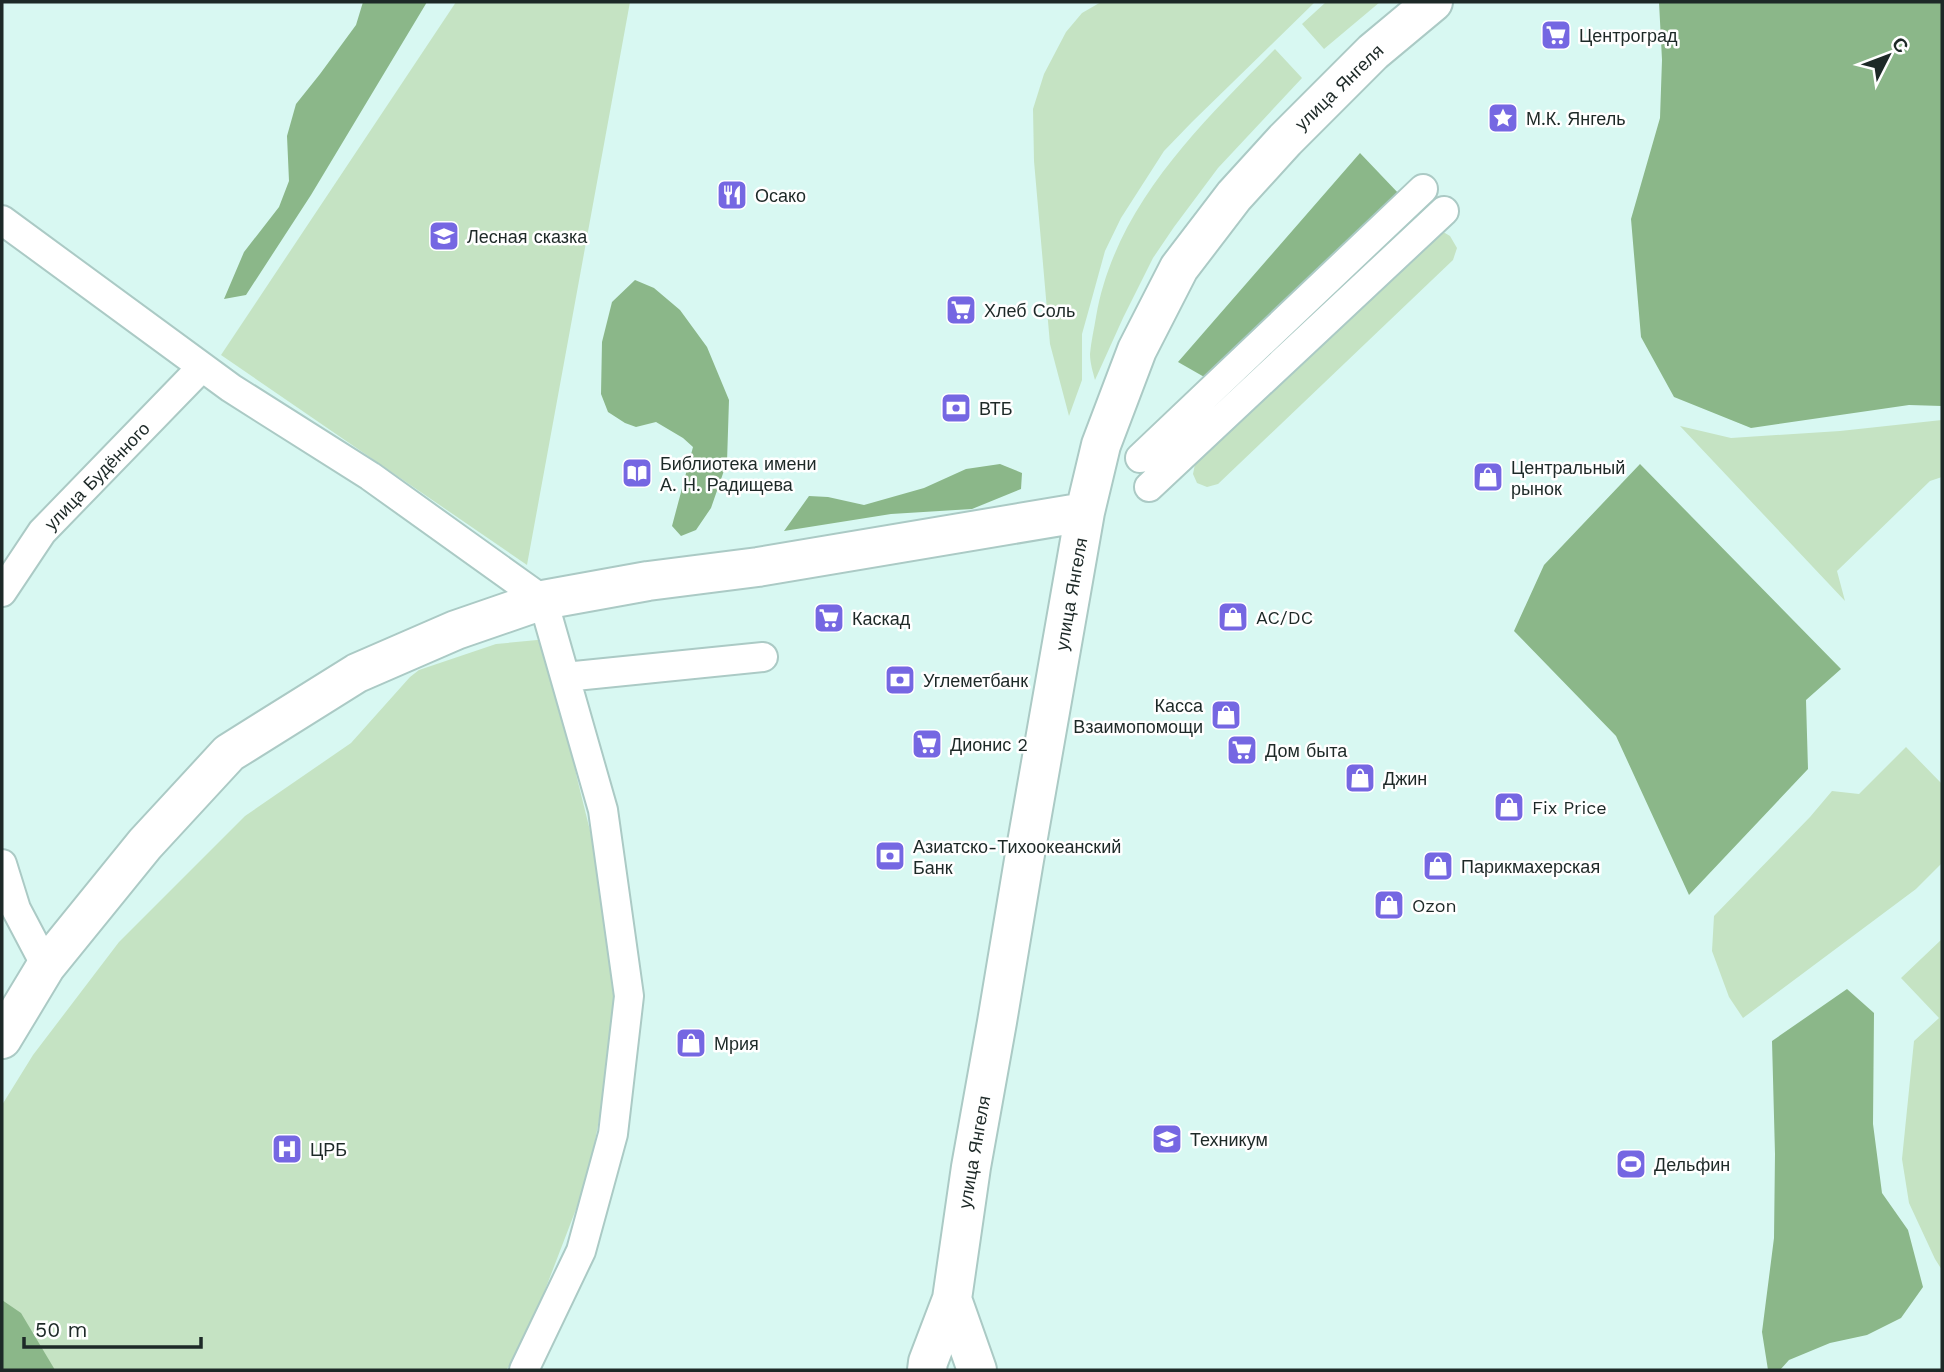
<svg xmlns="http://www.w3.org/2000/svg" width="1944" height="1372" font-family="'Work Sans',sans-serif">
<rect width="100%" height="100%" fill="#d8f8f2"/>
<path fill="#c5e3c3" d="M 456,2 L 630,2 L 527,565 L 221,355 Z
M 1101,2 L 1315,2 L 1192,122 L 1164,151 L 1121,218 L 1105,251 L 1089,309 L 1082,334 L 1082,380 L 1069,416 L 1050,344 L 1034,161 L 1033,109 L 1044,74 L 1066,32 L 1082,13 Z
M 1326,2 L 1380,2 L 1324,49 L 1302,24 Z
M 1275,49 L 1302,78 L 1218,168 L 1174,227 L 1153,258 L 1123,318 L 1095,380 C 1093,372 1090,363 1090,354 C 1091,342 1094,329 1096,317 C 1115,206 1200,125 1275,49 Z
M 1440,230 L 1450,236 L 1457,248 L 1453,260 L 1218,484 L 1207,487 L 1197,483 L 1193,474 L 1195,464 L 1429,232 Z
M 1942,420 L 1942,477 L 1930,481 L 1837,571 L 1845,601 L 1680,426 L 1731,438 L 1840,431 Z
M 548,639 L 577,778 L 596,855 L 615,1010 L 602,1104 L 588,1178 L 522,1350 L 506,1370 L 2,1370 L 2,1105 L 33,1055 L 119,942 L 245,816 L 351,743 L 410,677 L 419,670 L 496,644 Z
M 1906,747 L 1942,784 L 1942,863 L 1916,889 L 1743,1018 L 1729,997 L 1712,951 L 1714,916 L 1810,817 L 1832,791 L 1859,794 Z
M 1942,939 L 1942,1270 L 1935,1259 L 1909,1203 L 1902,1159 L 1914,1041 L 1939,1018 L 1901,978 Z"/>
<path fill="#8bb789" d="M 363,2 L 427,2 L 311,195 L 246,295 L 224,299 L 244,252 L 279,207 L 289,181 L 287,136 L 296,104 L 320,74 L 356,25 Z
M 1659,2 L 1942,2 L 1942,406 L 1909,405 L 1751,428 L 1674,397 L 1641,337 L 1631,219 L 1660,118 L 1662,60 Z
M 1360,153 L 1400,195 L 1206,378 L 1178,362 Z
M 635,280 L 654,288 L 680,310 L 707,347 L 729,400 L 727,462 L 711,508 L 696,530 L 681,536 L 672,526 L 693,447 L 683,438 L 656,422 L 636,427 L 625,423 L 608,412 L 601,394 L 602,342 L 612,302 Z
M 1000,464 L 1022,473 L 1021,489 L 972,509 L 891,514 L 784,531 L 809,496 L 828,497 L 864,505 L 924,488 L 966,469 Z
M 1640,464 L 1841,669 L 1806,700 L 1808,769 L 1689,895 L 1616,736 L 1514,631 L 1544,565 Z
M 1847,989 L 1874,1013 L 1873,1124 L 1882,1193 L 1908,1230 L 1923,1287 L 1901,1318 L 1867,1335 L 1830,1343 L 1789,1360 L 1780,1370 L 1768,1370 L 1762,1332 L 1774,1238 L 1775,1154 L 1772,1041 Z
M 2,1300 L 21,1313 L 55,1370 L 2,1370 Z"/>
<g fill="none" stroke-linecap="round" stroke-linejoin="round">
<g stroke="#abcac5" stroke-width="32">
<path id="street" d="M 2,220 L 231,388 L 370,476 L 543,600 L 603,810 L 629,996 L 613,1134 L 581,1251 L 524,1370
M 1140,458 L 1423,189
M 1149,487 L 1444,211
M 2,592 L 42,532 L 202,367
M 565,677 L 763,657
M 2,864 L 16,909 L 46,966"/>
</g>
<g stroke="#abcac5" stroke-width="42">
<path id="secondary" d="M 2,1039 L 46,966 L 145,844 L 229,753 L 357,673 L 456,630 L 543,600 L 648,581 L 758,567 L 1085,512
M 952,1299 L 977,1370
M 927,1370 L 928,1362 L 952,1299 L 971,1167 L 997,1022 L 1024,860 L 1085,512 L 1101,445 L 1137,350 L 1179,268 L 1234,196 L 1285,140 L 1373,52 L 1433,2"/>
</g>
<use href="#street" stroke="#fff" stroke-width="28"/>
<use href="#secondary" stroke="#fff" stroke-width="38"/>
</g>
<defs>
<g id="supermarket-square" transform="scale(1.575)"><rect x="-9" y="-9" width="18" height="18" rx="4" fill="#7567e2" stroke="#fff"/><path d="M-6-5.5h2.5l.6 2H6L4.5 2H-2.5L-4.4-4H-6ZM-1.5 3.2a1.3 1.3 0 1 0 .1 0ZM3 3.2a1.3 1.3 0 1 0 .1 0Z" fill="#fff"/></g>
<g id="sight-square" transform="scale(1.575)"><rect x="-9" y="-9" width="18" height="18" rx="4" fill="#7567e2" stroke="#fff"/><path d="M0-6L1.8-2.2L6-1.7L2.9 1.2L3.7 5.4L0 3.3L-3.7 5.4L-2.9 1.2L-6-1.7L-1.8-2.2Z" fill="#fff"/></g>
<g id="restaurant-square" transform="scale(1.575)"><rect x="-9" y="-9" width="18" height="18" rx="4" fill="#7567e2" stroke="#fff"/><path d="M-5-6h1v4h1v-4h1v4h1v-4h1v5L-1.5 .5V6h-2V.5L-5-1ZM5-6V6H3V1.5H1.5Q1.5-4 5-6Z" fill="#fff"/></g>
<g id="school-square" transform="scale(1.575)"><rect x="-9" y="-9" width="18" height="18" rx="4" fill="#7567e2" stroke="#fff"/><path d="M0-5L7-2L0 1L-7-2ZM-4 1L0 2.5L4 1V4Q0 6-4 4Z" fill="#fff"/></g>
<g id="bank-square" transform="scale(1.575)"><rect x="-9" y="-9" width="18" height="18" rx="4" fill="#7567e2" stroke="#fff"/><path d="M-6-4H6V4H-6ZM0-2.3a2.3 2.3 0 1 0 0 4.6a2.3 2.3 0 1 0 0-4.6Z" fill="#fff"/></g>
<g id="library-square" transform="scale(1.575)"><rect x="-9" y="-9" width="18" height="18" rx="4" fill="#7567e2" stroke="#fff"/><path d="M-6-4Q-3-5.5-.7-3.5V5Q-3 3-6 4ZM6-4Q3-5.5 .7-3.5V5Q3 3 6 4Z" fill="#fff"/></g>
<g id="shop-square" transform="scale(1.575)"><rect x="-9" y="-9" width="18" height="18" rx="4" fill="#7567e2" stroke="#fff"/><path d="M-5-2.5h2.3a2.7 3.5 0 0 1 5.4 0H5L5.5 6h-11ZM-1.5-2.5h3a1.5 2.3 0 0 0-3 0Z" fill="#fff"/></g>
<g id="university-square" transform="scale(1.575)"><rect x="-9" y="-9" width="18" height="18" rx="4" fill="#7567e2" stroke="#fff"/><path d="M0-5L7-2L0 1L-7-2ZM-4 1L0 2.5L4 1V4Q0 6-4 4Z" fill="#fff"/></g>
<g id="hospital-square" transform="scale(1.575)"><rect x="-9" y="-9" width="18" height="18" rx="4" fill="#7567e2" stroke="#fff"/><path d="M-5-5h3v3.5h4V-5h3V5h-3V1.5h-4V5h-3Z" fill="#fff"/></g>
<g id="stadium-square" transform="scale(1.575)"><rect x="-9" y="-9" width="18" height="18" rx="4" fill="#7567e2" stroke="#fff"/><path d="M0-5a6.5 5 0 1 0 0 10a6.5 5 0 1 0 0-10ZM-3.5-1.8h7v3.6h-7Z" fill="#fff"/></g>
</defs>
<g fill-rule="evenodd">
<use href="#supermarket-square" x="1556" y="35"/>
<use href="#sight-square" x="1503" y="118"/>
<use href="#restaurant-square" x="732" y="195"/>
<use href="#school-square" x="444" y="236"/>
<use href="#supermarket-square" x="961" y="310"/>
<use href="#bank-square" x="956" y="408"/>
<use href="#library-square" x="637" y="473"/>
<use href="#shop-square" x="1488" y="477"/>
<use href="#shop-square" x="1233" y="617"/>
<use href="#supermarket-square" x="829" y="618"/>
<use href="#bank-square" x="900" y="680"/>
<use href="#shop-square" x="1226" y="715"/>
<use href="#supermarket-square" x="927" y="744"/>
<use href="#supermarket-square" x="1242" y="750"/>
<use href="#shop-square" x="1360" y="778"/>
<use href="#shop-square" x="1509" y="807"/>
<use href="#bank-square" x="890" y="856"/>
<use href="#shop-square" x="1438" y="866"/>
<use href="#shop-square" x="1389" y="905"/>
<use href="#shop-square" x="691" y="1043"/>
<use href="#university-square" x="1167" y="1139"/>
<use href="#hospital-square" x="287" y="1149"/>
<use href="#stadium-square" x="1631" y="1164"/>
</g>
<g text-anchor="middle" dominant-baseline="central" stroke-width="5" stroke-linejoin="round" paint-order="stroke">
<g font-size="18" fill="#1d2927" stroke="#fff" text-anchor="start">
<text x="1579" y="35">Центроград</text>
<text x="1526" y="118">М.К. Янгель</text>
<text x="755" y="195">Осако</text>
<text x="467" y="236">Лесная сказка</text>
<text x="984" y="310">Хлеб Соль</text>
<text x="979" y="408">ВТБ</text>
<text x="660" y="463">Библиотека имени<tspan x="660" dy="21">А. Н. Радищева</tspan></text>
<text x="1511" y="467">Центральный<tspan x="1511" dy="21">рынок</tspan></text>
<text x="1256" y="617">AC/DC</text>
<text x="852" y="618">Каскад</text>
<text x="923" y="680">Углеметбанк</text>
<text x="1203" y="705" text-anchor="end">Касса<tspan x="1203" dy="21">Взаимопомощи</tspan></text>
<text x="950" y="744">Дионис 2</text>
<text x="1265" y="750">Дом быта</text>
<text x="1383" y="778">Джин</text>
<text x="1532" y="807">Fix Price</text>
<text x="913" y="846">Азиатско-Тихоокеанский<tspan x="913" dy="21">Банк</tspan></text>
<text x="1461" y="866">Парикмахерская</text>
<text x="1412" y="905">Ozon</text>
<text x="714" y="1043">Мрия</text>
<text x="1190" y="1139">Техникум</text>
<text x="310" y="1149">ЦРБ</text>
<text x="1654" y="1164">Дельфин</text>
</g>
<g font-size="18" fill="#1d2927" stroke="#fff">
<text transform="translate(1339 87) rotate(-44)">улица Янгеля</text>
<text transform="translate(97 476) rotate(-46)">улица Будённого</text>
<text transform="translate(1071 594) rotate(-80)">улица Янгеля</text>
<text transform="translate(974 1152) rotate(-80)">улица Янгеля</text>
</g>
</g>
<rect width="1944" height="1372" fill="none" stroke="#1d2927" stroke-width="7"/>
<g transform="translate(1888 56) rotate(48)" stroke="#ffffff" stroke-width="5" paint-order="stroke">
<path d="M0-5L12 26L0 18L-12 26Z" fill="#1d2927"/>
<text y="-10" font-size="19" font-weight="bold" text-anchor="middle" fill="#1d2927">С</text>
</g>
<path d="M24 1337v10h177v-10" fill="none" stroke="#1d2927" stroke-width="3.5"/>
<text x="35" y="1337" font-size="21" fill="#1d2927" stroke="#ffffff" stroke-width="5" paint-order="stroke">50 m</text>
</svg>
